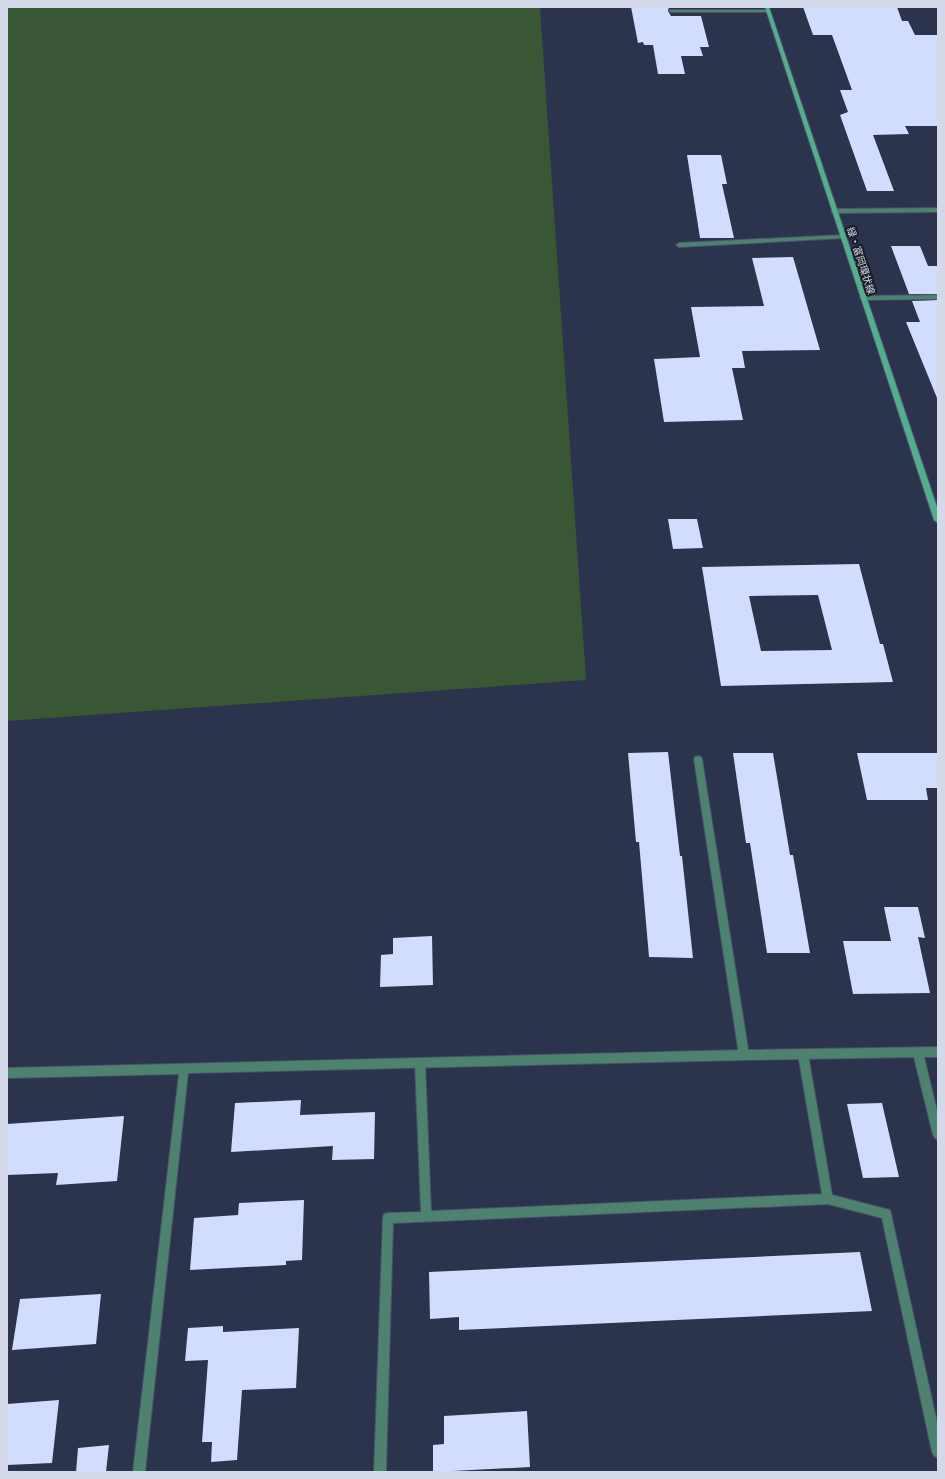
<svg xmlns="http://www.w3.org/2000/svg" width="945" height="1479" font-family="Overpass,'Noto Sans JP',sans-serif">
<rect width="100%" height="100%" fill="#2c334c"/>
<path fill="#395735" d="M 7,7 L 540,7 L 586,680 L 7,721 Z"/>
<path fill="#d2dcfd" fill-rule="evenodd" d="M 631,7 L 669,7 L 668,11 L 671,16 L 701,16 L 709,47 L 700,47 L 703,56 L 681,56 L 685,74 L 658,74 L 653,45 L 644,45 L 643,42 L 638,43 Z
M 803,7 L 897,7 L 902,21 L 908,21 L 915,35 L 938,35 L 938,126 L 905,126 L 909,134 L 873,135 L 894,191 L 867,191 L 840,115 L 848,112 L 840,90 L 852,90 L 832,35 L 813,35 Z
M 687,155 L 721,155 L 727,184 L 722,184 L 734,238 L 700,238 Z
M 891,246 L 920,246 L 928,266 L 938,266 L 938,294 L 909,294 Z
M 793,257 L 820,350 L 742,351 L 745,368 L 732,368 L 743,420 L 664,422 L 654,359 L 700,357 L 691,307 L 764,306 L 752,258 Z
M 938,300 L 938,397 L 937,398 L 906,322 L 920,322 L 912,301 Z
M 668,519 L 697,519 L 703,548 L 673,549 Z
M 859,564 L 880,644 L 883,644 L 893,682 L 721,686 L 702,567 ZM 818,595 L 832,650 L 761,651 L 749,596 Z
M 668,752 L 680,856 L 682,856 L 693,958 L 649,957 L 639,842 L 636,842 L 628,753 Z
M 733,753 L 773,753 L 790,855 L 793,855 L 810,953 L 767,953 L 750,843 L 746,843 Z
M 857,753 L 938,753 L 938,788 L 926,788 L 928,800 L 867,800 Z
M 884,907 L 918,907 L 925,938 L 918,937 L 930,993 L 853,994 L 843,941 L 891,941 Z
M 432,936 L 433,985 L 380,987 L 381,955 L 393,954 L 393,938 Z
M 301,1100 L 300,1115 L 375,1112 L 374,1159 L 332,1160 L 333,1146 L 231,1152 L 235,1103 Z
M 882,1103 L 899,1177 L 863,1178 L 847,1104 Z
M 124,1116 L 117,1181 L 56,1185 L 58,1173 L 7,1175 L 7,1124 Z
M 304,1200 L 302,1260 L 286,1261 L 286,1265 L 190,1270 L 194,1218 L 238,1215 L 239,1203 Z
M 860,1252 L 872,1311 L 459,1330 L 459,1317 L 430,1319 L 429,1272 Z
M 101,1294 L 96,1344 L 12,1350 L 20,1299 Z
M 223,1326 L 223,1332 L 299,1328 L 296,1388 L 242,1390 L 237,1460 L 211,1462 L 212,1442 L 202,1442 L 208,1360 L 185,1361 L 188,1328 Z
M 59,1400 L 52,1463 L 7,1465 L 7,1404 Z
M 527,1411 L 530,1467 L 433,1472 L 433,1445 L 444,1444 L 444,1416 Z
M 109,1445 L 106,1472 L 76,1472 L 78,1448 Z"/>
<g fill="none" stroke-linecap="round" stroke-linejoin="round">
<g stroke="#4a5168" stroke-width="2">
<path id="lane" d="M 669,10 L 768,10 L 770,11 L 768,12 L 671,12 L 669,11 Z
M 843,235 L 846,237 L 845,238 L 679,247 L 676,245 L 679,243 Z
M 938,295 L 938,299 L 863,300 L 860,298 L 863,296 Z
M 698,756 L 701,757 L 702,759 L 749,1055 L 747,1058 L 744,1060 L 741,1058 L 739,1055 L 694,759 L 695,757 Z
M 803,1049 L 806,1051 L 808,1054 L 832,1195 L 886,1209 L 890,1210 L 891,1214 L 938,1427 L 938,1458 L 934,1456 L 932,1452 L 882,1218 L 828,1204 L 393,1223 L 386,1472 L 374,1472 L 383,1218 L 384,1214 L 388,1213 L 421,1212 L 415,1063 L 417,1060 L 420,1058 L 423,1060 L 425,1063 L 431,1211 L 822,1194 L 798,1054 L 800,1051 Z"/>
</g>
<g stroke="#4a5168" stroke-width="2">
<path id="street" d="M 938,208 L 938,212 L 834,213 L 831,211 L 834,209 Z
M 938,1047 L 938,1057 L 924,1057 L 938,1115 L 938,1140 L 935,1138 L 933,1135 L 914,1057 L 744,1060 L 188,1073 L 145,1472 L 133,1472 L 179,1074 L 7,1078 L 7,1068 L 744,1050 Z"/>
</g>
<g stroke="#4a5168" stroke-width="2">
<path id="secondary" d="M 765,7 L 769,7 L 938,510 L 938,523 L 934,520 Z"/>
</g>
<use href="#lane" fill="#4c826f" fill-rule="evenodd"/>
<use href="#street" fill="#4c826f" fill-rule="evenodd"/>
<use href="#secondary" fill="#53ae90" fill-rule="evenodd"/>
</g>
<g text-anchor="middle" dominant-baseline="central" stroke-width="4" stroke-linejoin="round" paint-order="stroke">
<g font-size="10" fill="#d4d9e9" stroke="#181c27">
<text transform="translate(860 261) rotate(72)">緑・富岡環状線</text>
</g>
</g>
<rect width="945" height="1479" fill="none" stroke="#d4d9e9" stroke-width="16"/>
</svg>
